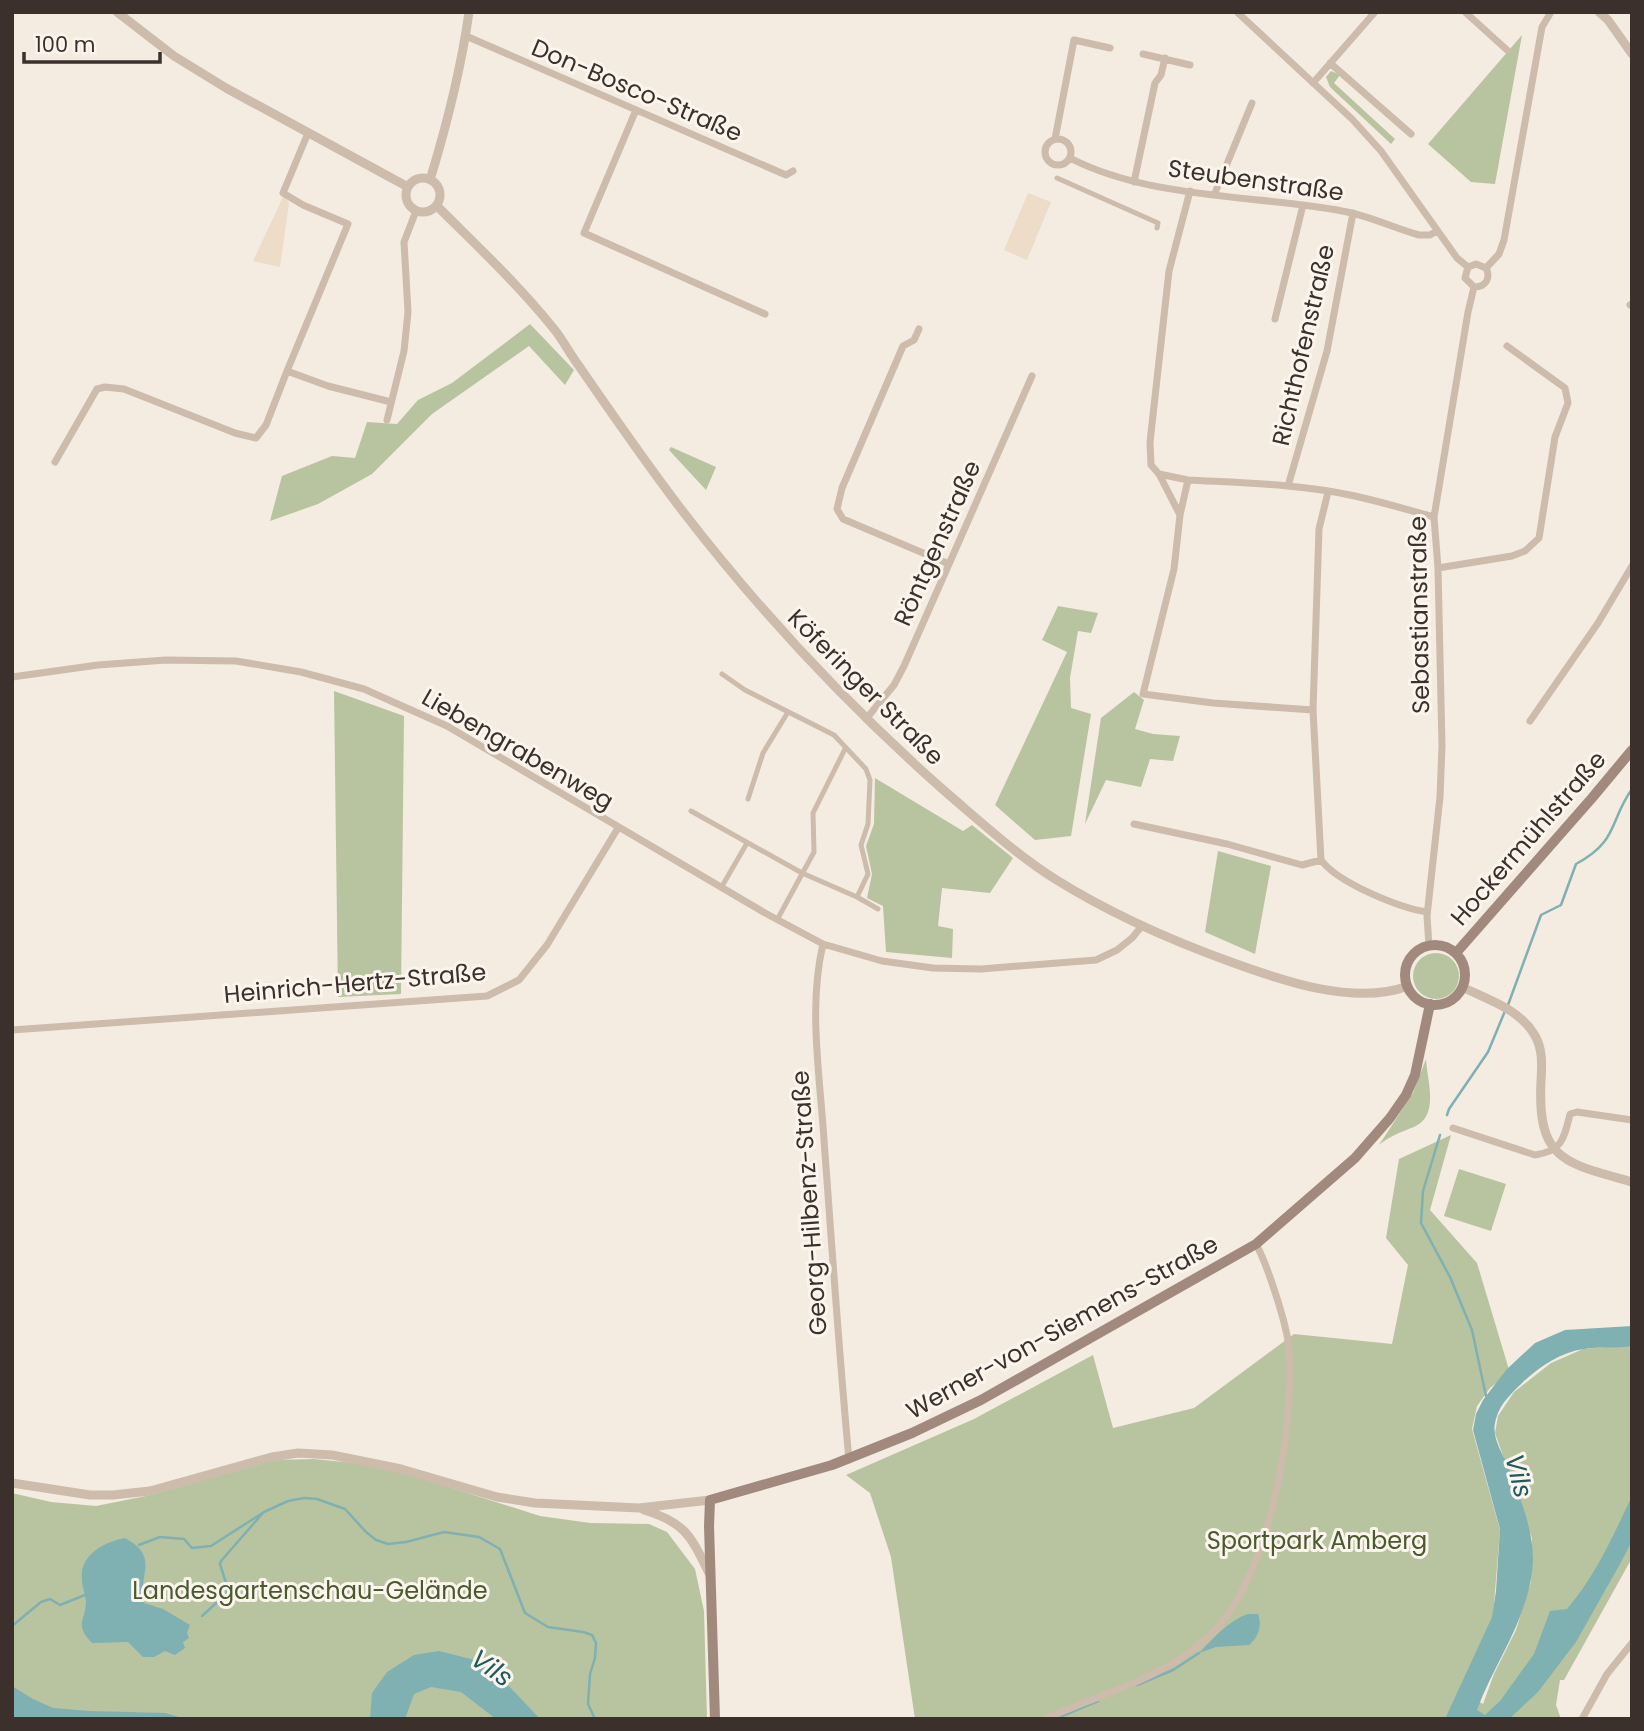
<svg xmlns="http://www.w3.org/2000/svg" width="1644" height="1731" font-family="Poppins,sans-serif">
<rect width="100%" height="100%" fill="#f4ebe1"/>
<path fill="#b8c4a0" d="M 1522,35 L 1495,184 L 1471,182 L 1428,144 Z
M 1331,71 L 1340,75 L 1334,83 L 1395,139 L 1391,144 L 1330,87 L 1326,77 Z
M 530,324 L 574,370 L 565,385 L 529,346 L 432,414 L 372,474 L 318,504 L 270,521 L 282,476 L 332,456 L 355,458 L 367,422 L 397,424 L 418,400 L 452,383 Z
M 671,447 L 716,467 L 706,490 L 669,450 Z
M 1058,606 L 1098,613 L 1091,633 L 1078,631 L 1070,678 L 1071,708 L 1091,714 L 1071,836 L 1035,840 L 995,805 L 1067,652 L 1042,640 Z
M 334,691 L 404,716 L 401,994 L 338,997 Z
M 1134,692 L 1144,700 L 1135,729 L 1153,734 L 1180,736 L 1173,761 L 1150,759 L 1141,787 L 1106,780 L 1085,824 L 1101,718 Z
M 875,778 L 963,831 L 972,825 L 1013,858 L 990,893 L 942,888 L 938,926 L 953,929 L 952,958 L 886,952 L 883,906 L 867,898 L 872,874 L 866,846 L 874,824 Z
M 1218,851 L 1271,866 L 1255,954 L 1205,932 Z
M1413 976a23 23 0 1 1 46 0a23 23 0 1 1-46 0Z
M 1426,1059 C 1427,1081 1440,1115 1414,1127 C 1401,1132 1390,1136 1379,1145 L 1413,1093 Z
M 1451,1135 L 1430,1210 L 1477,1263 L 1510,1373 L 1490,1388 L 1477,1406 L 1472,1429 L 1500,1530 L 1493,1616 L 1459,1691 L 1483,1704 L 1494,1674 L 1516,1630 L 1531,1582 L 1532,1538 L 1495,1433 L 1498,1416 L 1514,1392 L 1551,1363 L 1583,1349 L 1632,1345 L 1632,1558 L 1564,1680 L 1560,1680 L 1556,1705 L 1561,1719 L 915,1719 L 891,1557 L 870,1493 L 846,1475 L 974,1419 L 1093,1355 L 1113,1428 L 1194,1408 L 1294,1334 L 1392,1344 L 1408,1265 L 1386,1238 L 1399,1159 Z
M 1459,1169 L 1506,1184 L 1491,1231 L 1444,1216 Z
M 314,1459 L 353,1463 L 398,1471 L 540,1516 L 590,1523 L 649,1524 L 667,1532 L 695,1569 L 704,1611 L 707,1719 L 12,1719 L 12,1493 L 51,1502 L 96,1506 L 151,1495 L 275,1460 Z"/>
<path fill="#ecdcc8" d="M 1028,193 L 1051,202 L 1027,260 L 1004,250 Z
M 284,195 L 289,203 L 280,267 L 253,261 Z"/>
<path fill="#7fb0b2" d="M 1632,1326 L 1632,1346 C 1616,1349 1600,1346 1584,1349 C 1561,1352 1541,1366 1524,1381 C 1513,1392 1500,1403 1496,1419 C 1490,1437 1503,1453 1509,1469 C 1521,1500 1537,1538 1532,1572 C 1526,1622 1494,1664 1477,1710 L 1485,1715 L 1500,1701 L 1534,1654 L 1550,1611 L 1567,1609 C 1596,1575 1613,1536 1632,1496 L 1632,1541 L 1620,1564 L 1576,1642 L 1538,1692 L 1509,1719 L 1445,1719 L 1492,1617 L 1496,1591 L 1500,1529 L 1473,1430 L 1476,1414 L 1483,1400 L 1507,1369 L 1535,1343 L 1565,1330 Z
M 125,1538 C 161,1558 137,1574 144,1603 L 163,1609 L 190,1625 L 187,1633 L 189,1638 L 183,1642 L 185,1648 L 175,1655 L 165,1651 L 154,1657 L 143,1657 L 128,1642 L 92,1643 C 74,1624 85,1622 86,1603 C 86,1596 82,1587 82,1580 C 79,1555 104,1542 125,1538 Z
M 1248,1614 L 1258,1614 C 1262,1625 1259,1637 1249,1645 L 1216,1647 L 1199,1653 C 1213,1639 1229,1620 1248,1614 Z
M 439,1651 L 479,1661 L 508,1685 L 540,1719 L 496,1719 L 461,1692 L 431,1687 L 414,1694 L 405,1719 L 370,1719 L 372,1693 L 387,1672 L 414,1655 Z
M 12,1686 L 33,1699 L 53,1708 L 90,1711 L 165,1713 L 186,1719 L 12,1719 Z"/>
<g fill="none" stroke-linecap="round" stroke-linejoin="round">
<path stroke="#7fb0b2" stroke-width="2.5" d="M 1508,1005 L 1541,915 L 1561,905 L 1576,864 C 1619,841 1609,821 1632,789
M 1447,1115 L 1449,1109 L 1488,1052 L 1505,1011
M 1440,1135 L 1423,1191 L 1421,1223 L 1450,1277 L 1472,1330 L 1486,1396
M 139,1545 L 160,1537 L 184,1539 L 192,1548 L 211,1546 L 264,1512 L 288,1501 L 304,1498 L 317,1499 L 345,1509 L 366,1532 L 376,1540 L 388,1544 L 406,1542 L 444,1532 L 479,1537 L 500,1549 L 525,1613 L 548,1627 L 583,1632 L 592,1635 L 596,1643 L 595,1658 L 590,1674 L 588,1704 L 595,1719
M 202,1616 L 227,1593 L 227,1586 L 220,1564 L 221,1561 L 262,1514
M 12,1626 L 41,1602 L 50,1599 L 60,1605 L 85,1595
M 1137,1685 L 1173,1670 L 1199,1653
M 1055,1719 L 1098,1701"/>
<path stroke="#cdbbac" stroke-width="5" d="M 1057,178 L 1158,223 L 1157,228
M 722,674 L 745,690 L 834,735 L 866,769 L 870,780 L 868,824 L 861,845 L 868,874 L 857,897 L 878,909
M 748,799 L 763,753 L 788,712
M 691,811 L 802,873 L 857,897
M 721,888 L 747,843
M 777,920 L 814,852 L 813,813 L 845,749"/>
<path stroke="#cdbbac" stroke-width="7" d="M 1237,12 L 1352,119 L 1381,151 L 1457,258 L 1468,267
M 1465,12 L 1507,50
M 466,36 L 786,175 L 793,171
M 1143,54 L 1190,65
M 1330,63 L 1411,134
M 1313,83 L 1375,12
M 636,110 L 584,233 L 765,314
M 308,133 L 283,193 L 303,205 L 348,224 L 287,371 L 328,386 L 391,402
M1045 152a13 13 0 1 1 26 0a13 13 0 1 1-26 0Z
M 1055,139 L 1074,40 L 1110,48
M 1070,158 C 1149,199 1255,195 1342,211 C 1368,215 1393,228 1419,235 L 1430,235 L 1437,231
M 1134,182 L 1155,83 L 1161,75 L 1165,58
M 1215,193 L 1252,103
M 1468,267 L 1465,278 L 1474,287
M 1468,267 L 1476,264 L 1486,268
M 1486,268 L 1499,254 L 1504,240 L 1542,27 L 1551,12
M 1474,287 C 1486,287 1491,278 1486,268
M 1630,305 L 1632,304
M 1275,319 L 1303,205
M 919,329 L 914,340 L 903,346 L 842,488 L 837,509 L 843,519 L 949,564
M 387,420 L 404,351 L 408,312 L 404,242 L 416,211
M 55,462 L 97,389 L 105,387 L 124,389 L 235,433 L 256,438 L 266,425 L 287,371
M 1159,474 L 1188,480 L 1180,515 L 1159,474 L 1151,465 L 1150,442 L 1169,271 L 1190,191
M 1188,480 C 1244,483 1301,484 1355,496 C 1382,502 1408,510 1434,517
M 1288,486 L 1327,351 L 1353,213
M 1180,515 L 1174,569 L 1143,694 L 1213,703 L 1313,710
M 1438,568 L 1512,556 L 1525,551 L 1539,538 L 1555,437 L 1568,403 L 1565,388 L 1507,346
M 12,677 L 98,665 L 166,660 L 236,661 L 301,672 L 364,689 L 447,726 L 765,913 L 823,944 L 882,961 L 933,968 L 981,969 L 1096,960 L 1117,950 L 1132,938 L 1141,927
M 866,719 L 894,685 L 904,666 L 1032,376
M 1530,721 L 1598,623 L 1632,566
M 1134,824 L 1227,844 L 1302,865 L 1321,860 C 1338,883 1400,908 1427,912
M 1321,860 L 1313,710 L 1319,529 L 1328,492
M 823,944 C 808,1007 820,1076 824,1140 C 832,1247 839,1353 849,1460
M 1429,946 L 1427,916 L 1440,797 L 1442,746 L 1438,568 L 1434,517 L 1468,312 L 1474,287
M 12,1030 L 487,996 L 519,980 L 547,945 L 618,828
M 1453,1128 L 1535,1155 C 1562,1151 1564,1139 1570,1114 L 1577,1112 L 1632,1120
M 1045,1719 C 1099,1694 1162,1679 1206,1639 C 1270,1582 1294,1432 1289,1350 C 1288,1327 1267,1264 1256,1244
M 1582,1719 L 1607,1674 L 1632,1643"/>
<path stroke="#cdbbac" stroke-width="9" d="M 117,12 L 174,56 L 226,88 L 408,187
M 1599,12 L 1608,20 L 1632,54
M406 195a17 17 0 1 1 34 0a17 17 0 1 1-34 0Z
M 430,180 C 447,124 461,70 469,12
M 437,206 C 477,246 518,284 554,329 C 563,340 570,354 579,366 C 612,414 646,463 681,509 C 761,613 850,708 948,794 C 982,823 1017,855 1055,879 C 1111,914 1170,940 1231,962 C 1283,981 1355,1006 1408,986
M 1462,987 C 1487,999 1519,1009 1534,1034 C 1543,1048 1542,1065 1541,1081 C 1537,1161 1565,1163 1632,1182
M 12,1483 L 90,1495 L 113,1495 L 150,1491 L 272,1457 L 298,1453 L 332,1455 L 401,1469 L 497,1497 L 535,1503 L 639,1508 L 710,1500
M 644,1510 C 687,1523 691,1537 710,1575"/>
<path stroke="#a18a7d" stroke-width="10" d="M1405 975a30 30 0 1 1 60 0a30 30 0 1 1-60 0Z
M 1456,953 L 1592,798 L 1632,750
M 715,1719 L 709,1526 L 710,1500 L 832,1465 L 912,1433 L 981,1400 L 1256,1244 L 1355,1158 L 1390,1118 L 1406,1095 L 1415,1075 L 1430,1004"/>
</g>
<g text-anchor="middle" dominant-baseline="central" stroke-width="6" stroke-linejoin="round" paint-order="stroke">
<g font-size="24" fill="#3b302b" stroke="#fbf5ee">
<text transform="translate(637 90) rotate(23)">Don-Bosco-Straße</text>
<text transform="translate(1256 180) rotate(8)">Steubenstraße</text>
<text transform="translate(1303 345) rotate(-77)">Richthofenstraße</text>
<text transform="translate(937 543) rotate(-66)">Röntgenstraße</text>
<text transform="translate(1419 615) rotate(-91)">Sebastianstraße</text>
<text transform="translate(866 687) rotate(45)">Köferinger Straße</text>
<text transform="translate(518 749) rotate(30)">Liebengrabenweg</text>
<text transform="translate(1528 838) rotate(-49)">Hockermühlstraße</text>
<text transform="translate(355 983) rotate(-5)">Heinrich-Hertz-Straße</text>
<text transform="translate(809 1203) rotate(-94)">Georg-Hilbenz-Straße</text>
<text transform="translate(1062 1327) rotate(-29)">Werner-von-Siemens-Straße</text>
</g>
<g font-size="24" fill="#4a5a2e" stroke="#fbf5ee">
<text x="1317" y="1540">Sportpark Amberg</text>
<text x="310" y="1590">Landesgartenschau-Gelände</text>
</g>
<g font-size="26" font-style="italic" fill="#1f5a5e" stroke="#fbf5ee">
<text transform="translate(1519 1476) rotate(76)">Vils</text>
<text transform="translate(492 1668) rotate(35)">Vils</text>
</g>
</g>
<rect width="1644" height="1731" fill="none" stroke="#3b302b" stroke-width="28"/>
<path d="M24 52v10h136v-10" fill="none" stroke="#3b302b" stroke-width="3.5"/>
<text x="35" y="52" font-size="21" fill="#3b302b" stroke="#fbf5ee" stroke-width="5" paint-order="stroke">100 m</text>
</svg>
